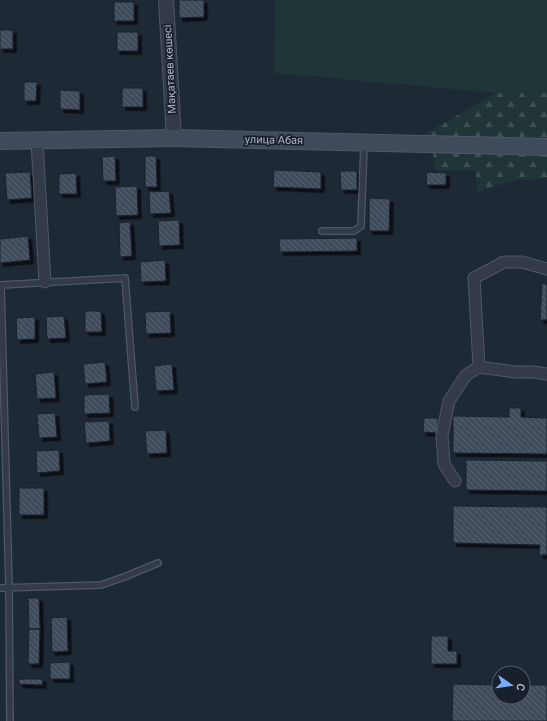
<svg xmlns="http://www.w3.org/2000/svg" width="547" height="721" font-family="Roboto,sans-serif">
<defs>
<pattern id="forest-firs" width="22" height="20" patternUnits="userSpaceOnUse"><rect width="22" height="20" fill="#203537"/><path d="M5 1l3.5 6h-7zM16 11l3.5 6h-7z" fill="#3e5052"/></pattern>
<pattern id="building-back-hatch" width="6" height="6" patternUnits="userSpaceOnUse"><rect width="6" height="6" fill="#3f4b5c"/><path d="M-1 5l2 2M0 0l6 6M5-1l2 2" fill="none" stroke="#586372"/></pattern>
<filter id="shadow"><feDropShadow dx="3.5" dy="3.5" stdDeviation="0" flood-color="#0009"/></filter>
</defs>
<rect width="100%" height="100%" fill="#1e2936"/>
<path fill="#203537" d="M 275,0 L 547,0 L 547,93 L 496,93 L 274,73 Z"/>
<path fill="url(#forest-firs)" d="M 496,93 L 547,93 L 547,178 L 512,181 L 477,192 L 476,171 L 435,170 L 432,144 L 425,134 Z"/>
<path fill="url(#building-back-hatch)" stroke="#19222d" filter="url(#shadow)" d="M 179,0 L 204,0 L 204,17 L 179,18 Z
M 114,2 L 134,2 L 134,21 L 114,21 Z
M 0,30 L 13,30 L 13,49 L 0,49 Z
M 117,32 L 138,32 L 138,51 L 117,51 Z
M 24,82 L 37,82 L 36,101 L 24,101 Z
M 122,88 L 143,88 L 143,107 L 122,107 Z
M 60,90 L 80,91 L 80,110 L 60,109 Z
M 115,156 L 116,181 L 103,181 L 102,157 Z
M 145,156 L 156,156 L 157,187 L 145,187 Z
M 274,170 L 321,172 L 321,189 L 273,187 Z
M 340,171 L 357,171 L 357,190 L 341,190 Z
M 30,172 L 32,198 L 7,200 L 5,173 Z
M 427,172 L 446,173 L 446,185 L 426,185 Z
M 76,173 L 77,194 L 59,194 L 59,174 Z
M 137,186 L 138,215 L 116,216 L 115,187 Z
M 169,191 L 171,213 L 150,214 L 149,192 Z
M 369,198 L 390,199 L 389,231 L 369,231 Z
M 179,220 L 180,245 L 159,246 L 158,221 Z
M 130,222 L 132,256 L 120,257 L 119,223 Z
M 28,236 L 30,260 L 0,263 L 0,239 Z
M 357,238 L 357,251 L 280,252 L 279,239 Z
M 165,260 L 166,281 L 141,282 L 140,262 Z
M 542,284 L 547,284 L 547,320 L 540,320 Z
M 85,311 L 101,311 L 102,332 L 85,332 Z
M 170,311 L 171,333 L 146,334 L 145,312 Z
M 64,316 L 66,338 L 47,339 L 46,317 Z
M 35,317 L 35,339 L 17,340 L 16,318 Z
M 105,362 L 107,382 L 85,384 L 83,364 Z
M 172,364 L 174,390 L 156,391 L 154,366 Z
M 54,372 L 56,398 L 37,399 L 35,374 Z
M 109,394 L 110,413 L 84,414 L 84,395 Z
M 509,408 L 521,408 L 521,417 L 547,418 L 547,454 L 453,453 L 453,416 L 509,417 Z
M 55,413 L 57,437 L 39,438 L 37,414 Z
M 424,418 L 438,418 L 437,433 L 423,432 Z
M 109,421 L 110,441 L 86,443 L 84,422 Z
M 166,430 L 167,453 L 147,454 L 145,431 Z
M 59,450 L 60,471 L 37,473 L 36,451 Z
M 466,460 L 547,461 L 547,491 L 466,490 Z
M 19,488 L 44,488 L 44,515 L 19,515 Z
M 453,506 L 547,507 L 547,555 L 539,555 L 540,545 L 453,543 Z
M 28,598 L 39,598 L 40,629 L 29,629 Z
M 67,617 L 68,651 L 52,652 L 51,618 Z
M 29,629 L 40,629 L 39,664 L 28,664 Z
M 431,636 L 448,636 L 448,651 L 457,651 L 457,664 L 431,664 Z
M 70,662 L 70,679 L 50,679 L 50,663 Z
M 19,679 L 43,679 L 42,685 L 19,684 Z
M 453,684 L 499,685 L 499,697 L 523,697 L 523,685 L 547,685 L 547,721 L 452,721 Z"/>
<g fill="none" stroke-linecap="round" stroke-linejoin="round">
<g stroke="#4f5865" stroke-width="8">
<path id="service" d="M 322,231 L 354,231 L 361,226 L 364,145
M 0,588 L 101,585 L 124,577 L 158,563
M 10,721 L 9,587 L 1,285 L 125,278 L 135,407"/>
</g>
<g stroke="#4f5865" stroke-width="13">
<path id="minor" d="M 37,141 L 45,282
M 479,367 L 474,278 L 504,262 L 522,262 L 547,269
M 455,481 L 444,464 L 442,435 L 449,401 L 466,375 L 479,367 L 515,372 L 534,372 L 547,374"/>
</g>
<g stroke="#4f5865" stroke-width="16">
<path id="tertiary" d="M 166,0 L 174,138"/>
</g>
<g stroke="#4f5865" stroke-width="18">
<path id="secondary" d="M 0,141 L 174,138 L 547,147"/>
</g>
<use href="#service" stroke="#323b47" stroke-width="5.5"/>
<use href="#minor" stroke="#323b47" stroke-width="11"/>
<use href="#tertiary" stroke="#323b47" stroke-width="14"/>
<use href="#secondary" stroke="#3f4a5a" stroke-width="16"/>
</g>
<g text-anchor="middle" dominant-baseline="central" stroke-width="3.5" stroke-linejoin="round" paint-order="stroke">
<g font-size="11" fill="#abb5c4" stroke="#17202b">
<text transform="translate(170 69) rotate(-93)">Мақатаев көшесі</text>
<text transform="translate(274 140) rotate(1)">улица Абая</text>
</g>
</g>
<g transform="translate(511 685) rotate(103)"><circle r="19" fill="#17202b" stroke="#525c68"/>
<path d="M0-3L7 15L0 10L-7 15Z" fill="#78adfc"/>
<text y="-6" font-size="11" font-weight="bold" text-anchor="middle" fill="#abb5c4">С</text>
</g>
</svg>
